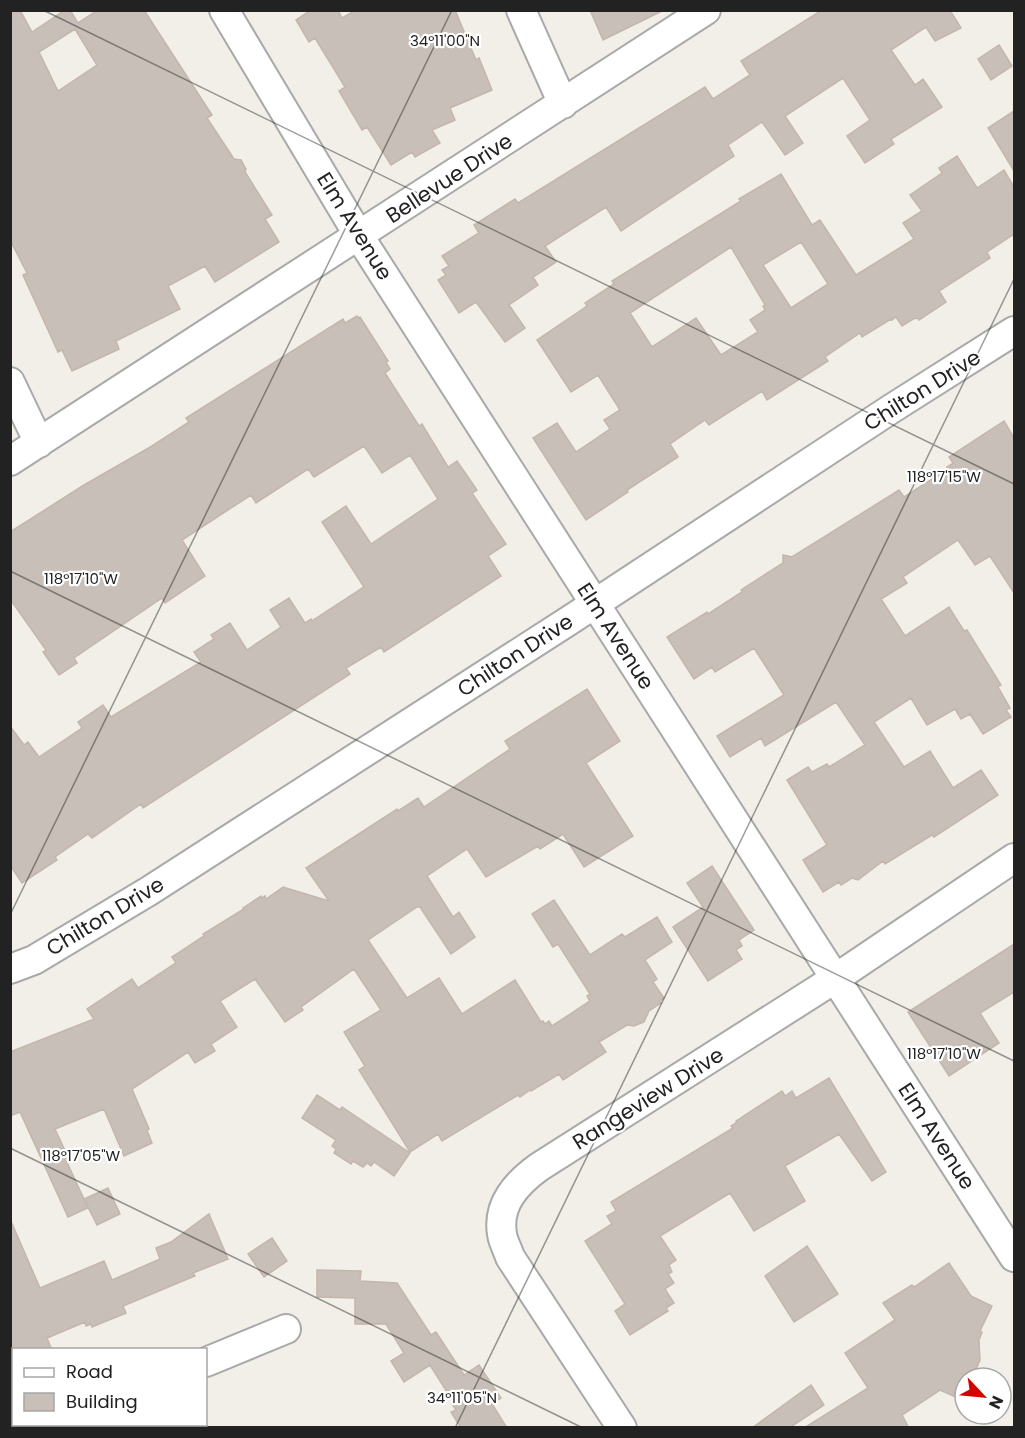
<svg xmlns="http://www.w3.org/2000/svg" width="1025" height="1438" font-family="Poppins,sans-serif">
<rect width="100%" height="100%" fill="#f2efe9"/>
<path fill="#c7bfb8" stroke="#c4b6ab" stroke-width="1.5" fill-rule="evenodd" d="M 10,10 L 20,10 L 32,32 L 65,10 L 70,10 L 78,23 L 98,10 L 144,10 L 212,115 L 207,118 L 234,159 L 241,160 L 246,169 L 245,172 L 272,215 L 265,219 L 279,242 L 215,282 L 205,266 L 168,286 L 180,309 L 116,341 L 119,349 L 72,371 L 62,350 L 58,352 L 23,275 L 27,273 L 10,240 ZM 75,29 L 97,65 L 58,91 L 39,52 Z
M 311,10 L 338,10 L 342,18 L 356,10 L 455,10 L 476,60 L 479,58 L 492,90 L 450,108 L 455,120 L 432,130 L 440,143 L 415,157 L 412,152 L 391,165 L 367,127 L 362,130 L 339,91 L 345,87 L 315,38 L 309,42 L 296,20 Z
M 590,10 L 664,10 L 603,40 Z
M 822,10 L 953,10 L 951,12 L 961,28 L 935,41 L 926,27 L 891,50 L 915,85 L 923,79 L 942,107 L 891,139 L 894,144 L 865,163 L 847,136 L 870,120 L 843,78 L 785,116 L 803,143 L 785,155 L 762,122 L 728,145 L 734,156 L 621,231 L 606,207 L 545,246 L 556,262 L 533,277 L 538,285 L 509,305 L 525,328 L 505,342 L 476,302 L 459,313 L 438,280 L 446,275 L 442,270 L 449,266 L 442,256 L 479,233 L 474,225 L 515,199 L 518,203 L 705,87 L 713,99 L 750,75 L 741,61 Z
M 999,45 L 1012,66 L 991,80 L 978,59 Z
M 1014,111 L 1014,171 L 988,128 Z
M 957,156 L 977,188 L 1004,170 L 1014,187 L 1014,234 L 987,252 L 990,258 L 939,291 L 946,302 L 919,320 L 917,318 L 913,319 L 902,326 L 896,317 L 892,320 L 891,319 L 862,337 L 860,333 L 825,357 L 828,361 L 767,400 L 762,391 L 709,425 L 705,420 L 670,444 L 678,457 L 627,490 L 628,492 L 586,520 L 533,438 L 557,423 L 576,452 L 610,429 L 604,420 L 620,410 L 598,375 L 571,392 L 537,340 L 587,306 L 585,303 L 614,284 L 612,281 L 741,201 L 739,199 L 781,174 L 812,225 L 820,220 L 856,275 L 914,239 L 903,223 L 922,211 L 910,195 L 942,173 L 939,168 ZM 801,242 L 828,284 L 791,308 L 763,265 ZM 731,247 L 765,305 L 763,306 L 765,310 L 750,320 L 758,332 L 721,355 L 696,318 L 652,347 L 630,313 Z
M 357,316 L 358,318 L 360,317 L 388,361 L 386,362 L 390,369 L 385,373 L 419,426 L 422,424 L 448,467 L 457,461 L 477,490 L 472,493 L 506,544 L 488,556 L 501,576 L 384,652 L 381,647 L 346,668 L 350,674 L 143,808 L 141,804 L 92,838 L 88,834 L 55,857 L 57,860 L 22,883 L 10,865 L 10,726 L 24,745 L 28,742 L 39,757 L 82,728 L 78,722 L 103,705 L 111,717 L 201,662 L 194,652 L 214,639 L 211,635 L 230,623 L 247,650 L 281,627 L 270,610 L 289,598 L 305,623 L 311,619 L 312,621 L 364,587 L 322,522 L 346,506 L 371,544 L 438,499 L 410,455 L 382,473 L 364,446 L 314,477 L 308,469 L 256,503 L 251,495 L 182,540 L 205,576 L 165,603 L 162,598 L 74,658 L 77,663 L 59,675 L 43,652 L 46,650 L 10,599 L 10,532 L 84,485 L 152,446 L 189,422 L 186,418 L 343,319 L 345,323 Z
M 1004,421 L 1014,438 L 1014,593 L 990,556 L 975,565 L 958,540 L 903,577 L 907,583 L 881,599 L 905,636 L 949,607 L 964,631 L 967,630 L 1001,685 L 998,687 L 1010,708 L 1006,710 L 1011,717 L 983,734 L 970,714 L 961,719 L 955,709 L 927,725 L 911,698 L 874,722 L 904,767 L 930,751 L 953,788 L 981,770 L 998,795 L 934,837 L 932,835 L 885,864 L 883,861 L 858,880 L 852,878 L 841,885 L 839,882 L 823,892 L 803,860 L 827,845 L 787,780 L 808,767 L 812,772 L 827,764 L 829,767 L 865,745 L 836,702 L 765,746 L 761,738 L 730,757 L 717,736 L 784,695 L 754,648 L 715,672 L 712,667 L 694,679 L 667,637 L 707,612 L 708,614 L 742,592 L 741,590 L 783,563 L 783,555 L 792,557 L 899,490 L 904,497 L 948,469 L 947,467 L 953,463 L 949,457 Z
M 587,689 L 620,741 L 586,763 L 633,836 L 584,867 L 563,834 L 540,849 L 538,846 L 486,877 L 467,849 L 427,876 L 453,917 L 459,912 L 475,937 L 451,954 L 420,907 L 417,907 L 368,940 L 407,998 L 439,978 L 462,1014 L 515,980 L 541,1022 L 543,1021 L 545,1024 L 549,1021 L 552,1026 L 590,1001 L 587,996 L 590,994 L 558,944 L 553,947 L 532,914 L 554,900 L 590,955 L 622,934 L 625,937 L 657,917 L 672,942 L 645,960 L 657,979 L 653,982 L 664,998 L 660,1001 L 661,1003 L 649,1011 L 644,1022 L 634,1026 L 627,1025 L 599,1042 L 606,1052 L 563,1080 L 559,1074 L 531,1091 L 530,1090 L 520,1097 L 518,1095 L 442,1141 L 438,1134 L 410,1152 L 359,1070 L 365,1066 L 344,1032 L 381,1010 L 354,969 L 301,1007 L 303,1010 L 285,1022 L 255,979 L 220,1001 L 237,1027 L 211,1044 L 215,1051 L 195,1063 L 188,1052 L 132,1089 L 149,1129 L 147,1130 L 152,1143 L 124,1156 L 104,1109 L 55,1129 L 68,1157 L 65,1158 L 88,1208 L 68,1217 L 20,1112 L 10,1116 L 10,1052 L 94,1019 L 87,1009 L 132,979 L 138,988 L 176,963 L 172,957 L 204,936 L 203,934 L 244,909 L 243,908 L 261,896 L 262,898 L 265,896 L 266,899 L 283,887 L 329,901 L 306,868 L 397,809 L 398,811 L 418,798 L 424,807 L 510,749 L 505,741 Z
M 712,866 L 754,930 L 739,940 L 742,946 L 736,950 L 742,959 L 708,981 L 673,927 L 703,907 L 687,883 Z
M 1014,944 L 1014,992 L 980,1013 L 999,1043 L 949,1076 L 908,1012 Z
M 829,1078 L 886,1172 L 872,1181 L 839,1134 L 785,1166 L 805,1201 L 754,1231 L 730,1193 L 660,1236 L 676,1260 L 669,1265 L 672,1272 L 668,1274 L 674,1283 L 665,1289 L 674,1303 L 666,1308 L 668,1311 L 630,1335 L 615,1311 L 625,1304 L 585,1241 L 612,1224 L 607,1216 L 616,1211 L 611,1202 L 733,1128 L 731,1126 L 737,1122 L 736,1121 L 782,1091 L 785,1096 L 792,1091 L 796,1098 Z
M 317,1095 L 340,1110 L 342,1107 L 410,1153 L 394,1176 L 374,1162 L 371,1166 L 367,1163 L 363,1167 L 353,1161 L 351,1164 L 334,1153 L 336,1149 L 332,1146 L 336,1140 L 302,1118 Z
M 108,1188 L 120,1214 L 97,1225 L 84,1199 Z
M 209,1214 L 228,1259 L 193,1273 L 195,1276 L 123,1306 L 126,1313 L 92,1327 L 91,1324 L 86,1326 L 85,1322 L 47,1338 L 52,1350 L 10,1350 L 10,1219 L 40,1288 L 104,1261 L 112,1280 L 160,1259 L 156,1248 L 171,1242 Z
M 272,1238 L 287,1261 L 264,1277 L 248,1254 Z
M 807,1246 L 838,1294 L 794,1322 L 765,1276 Z
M 949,1263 L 971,1296 L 992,1306 L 980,1331 L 982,1332 L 979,1340 L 980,1360 L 972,1378 L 965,1378 L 965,1385 L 958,1398 L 940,1390 L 902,1415 L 909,1428 L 804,1428 L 868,1388 L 845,1353 L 895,1320 L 883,1303 L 912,1285 L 914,1287 Z
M 317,1270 L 361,1271 L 360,1281 L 397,1283 L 431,1335 L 436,1332 L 464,1375 L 479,1365 L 501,1398 L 492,1404 L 507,1428 L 461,1428 L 451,1412 L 456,1410 L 452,1404 L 454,1403 L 430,1365 L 404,1382 L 391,1361 L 404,1353 L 386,1324 L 355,1324 L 355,1298 L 317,1297 Z
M 811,1385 L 824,1405 L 789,1428 L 752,1428 Z"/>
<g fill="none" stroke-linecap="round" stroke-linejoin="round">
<g stroke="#a9a9a9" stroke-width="32">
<path id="minor" d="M 224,10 L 359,236 L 1014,1257
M 521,10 L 563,104
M 10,382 L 39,443
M 10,461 L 706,10
M 10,969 L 34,960 L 149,891 L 570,620 L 891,409 L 1014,331
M 206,1362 L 286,1329
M 44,1428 L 52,1424
M 622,1428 L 510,1257 C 508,1250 503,1242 502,1234 C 497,1204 517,1183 539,1167 L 836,978 L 1014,858"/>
</g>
<use href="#minor" stroke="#fff" stroke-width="28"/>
</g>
<path fill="none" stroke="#222" stroke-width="1.5" stroke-opacity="0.45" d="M 43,10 L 1014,484M 10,571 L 1014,1061M 10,915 L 452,10M 10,1148 L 583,1428M 455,1428 L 1014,279"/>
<g text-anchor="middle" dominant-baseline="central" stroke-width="4.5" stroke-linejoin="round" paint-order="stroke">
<g font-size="21" fill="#222" stroke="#fff">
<text transform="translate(449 178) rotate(-33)">Bellevue Drive</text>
<text transform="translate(355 226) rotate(58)">Elm Avenue</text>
<text transform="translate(922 390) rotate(-32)">Chilton Drive</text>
<text transform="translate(616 636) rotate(57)">Elm Avenue</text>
<text transform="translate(515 655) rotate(-33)">Chilton Drive</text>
<text transform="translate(105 916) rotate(-31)">Chilton Drive</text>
<text transform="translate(648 1098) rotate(-32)">Rangeview Drive</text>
<text transform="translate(937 1136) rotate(57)">Elm Avenue</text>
</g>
</g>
<g font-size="15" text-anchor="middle" fill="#222" stroke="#fff" stroke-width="4.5" stroke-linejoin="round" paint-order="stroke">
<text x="445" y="46">34°11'00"N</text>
<text x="944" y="482">118°17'15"W</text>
<text x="81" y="584">118°17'10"W</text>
<text x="944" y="1059">118°17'10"W</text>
<text x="81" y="1161">118°17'05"W</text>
<text x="462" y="1403">34°11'05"N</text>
</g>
<rect width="1025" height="1438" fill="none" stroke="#222222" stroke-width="24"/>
<rect x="12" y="1348" width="195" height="78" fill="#ffffff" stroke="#a7a7a7" stroke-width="1.5"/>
<rect x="24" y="1368" width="30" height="9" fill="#ffffff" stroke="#a7a7a7" stroke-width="1.5"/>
<text x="66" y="1378" font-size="18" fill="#222222">Road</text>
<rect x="24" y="1393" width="30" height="18" fill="#c7bfb8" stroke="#a7a7a7" stroke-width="1.5"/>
<text x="66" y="1408" font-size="18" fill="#222222">Building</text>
<g transform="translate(983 1396) rotate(116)"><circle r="28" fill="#ffffff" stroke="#a7a7a7" stroke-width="1.5"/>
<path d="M0-4.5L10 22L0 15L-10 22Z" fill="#d40000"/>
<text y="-9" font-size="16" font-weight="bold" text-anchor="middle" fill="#222222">N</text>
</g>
</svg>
